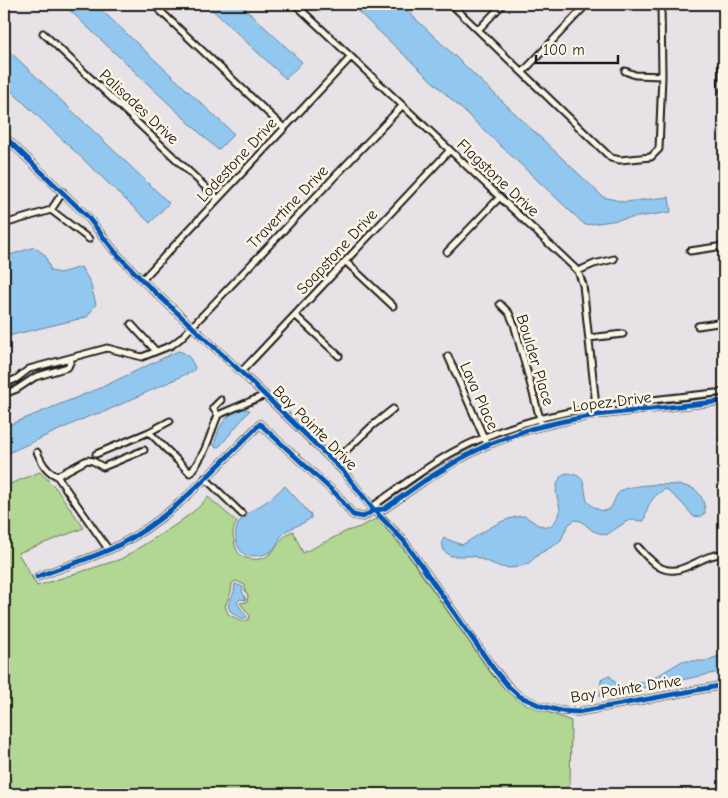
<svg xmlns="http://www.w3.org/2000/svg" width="728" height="798" font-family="'Comic Neue',sans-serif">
<rect width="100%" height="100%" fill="#e7e2e6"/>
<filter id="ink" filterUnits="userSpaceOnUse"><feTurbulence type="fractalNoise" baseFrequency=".02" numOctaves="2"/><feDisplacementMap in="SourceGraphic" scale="10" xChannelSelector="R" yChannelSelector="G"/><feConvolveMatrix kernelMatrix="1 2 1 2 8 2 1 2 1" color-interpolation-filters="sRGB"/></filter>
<g filter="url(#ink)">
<path fill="#b2d793" stroke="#677a58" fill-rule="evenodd" d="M 4,468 L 10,484 L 40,472 L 55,487 L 84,528 L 18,553 L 37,586 L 121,559 L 174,526 L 198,508 L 208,497 L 237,522 C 233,528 232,533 234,540 C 235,548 238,556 246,558 C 276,566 275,537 293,531 L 303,553 L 347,531 L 360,527 L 378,518 L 408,555 L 493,676 L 512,694 L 524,703 L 571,721 L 570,785 L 558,794 L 4,794 ZM 236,581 L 245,585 L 245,590 L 248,596 L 247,602 L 240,603 L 250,616 L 249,619 L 243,622 L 228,614 L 225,606 L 231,592 L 232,583 Z"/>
<path fill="#92c8f0" stroke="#63839b" d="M 63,4 L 95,4 L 234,134 L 218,150 Z
M 206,4 L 240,4 L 302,62 L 286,79 Z
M 350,4 L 400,4 L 603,197 L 624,202 L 669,197 L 671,212 L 585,225 Z
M 4,46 L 169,203 L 150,223 L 4,84 Z
M 34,247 L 45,255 L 51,271 L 60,273 L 81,267 L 90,282 L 96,304 L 87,317 L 4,337 L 4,257 Z
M 178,351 C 188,353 191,359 195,368 L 193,371 L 104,412 L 92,415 L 4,455 L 4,427 L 100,388 Z
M 243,409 L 250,410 L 220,446 L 218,447 L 214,446 C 219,427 223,415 243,409 Z
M 566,473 C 588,475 583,486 587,501 C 592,506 600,513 608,510 C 615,506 613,494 624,489 C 637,484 681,482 694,489 C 702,494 705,504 705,513 L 701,516 L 694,517 L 680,501 L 666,489 C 658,492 649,501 647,510 C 645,514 646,517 644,521 L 629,520 L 606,535 L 593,531 L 581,521 L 575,520 L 568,525 L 560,542 L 539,554 L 529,563 L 518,567 L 511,568 L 501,567 L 473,556 L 451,556 L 444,551 L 442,542 L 444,538 L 462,545 C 483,533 501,517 525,516 L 538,525 L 549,527 C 574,507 546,501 561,476 Z
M 285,486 L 311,515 L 311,518 C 304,524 294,526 286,531 C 281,535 280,539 277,544 C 271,556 256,557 245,555 C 239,550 237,546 236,538 C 233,518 253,511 267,501 C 273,497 279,491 285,486 Z
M 235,584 L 243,587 L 242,591 L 246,600 L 240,599 L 237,603 L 247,617 L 243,619 L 230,611 L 228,605 L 234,592 Z
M 724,656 L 724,671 L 600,697 L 601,680 L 604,677 L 610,676 L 618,686 L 649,681 L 682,661 L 706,661 L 716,657 Z"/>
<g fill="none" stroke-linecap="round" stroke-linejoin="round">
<g stroke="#1c1c1c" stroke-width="9">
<path id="minor" d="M 153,4 L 284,128
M 295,4 L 578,271 L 583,285 L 597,415
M 451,4 L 611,158 L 620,160 L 651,157 L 659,149 L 662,76 L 661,4
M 722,4 L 722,88 L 724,94
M 478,30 L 503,4
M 43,33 L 218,199
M 625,71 L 635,75 L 662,76
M 523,72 L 587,4
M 4,136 L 87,216 L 116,253 L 142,280 L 241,372 L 344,472 L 374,510 L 404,541 L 493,668 L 508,686 L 519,696 L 541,706 L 561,711 L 578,712 L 724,685
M 51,210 L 89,239
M 4,224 L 51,210 L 63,192
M 723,247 L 724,256
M 690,251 L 724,246
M 447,252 L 500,197
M 345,261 L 393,306
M 578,271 L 594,264 L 614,259
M 142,280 L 351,57
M 500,304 L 509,313 L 514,324 L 542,426
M 295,315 L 339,356
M 131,324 L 155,350
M 698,326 L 724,322
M 589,338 L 623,334
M 448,356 L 485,440
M 241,372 L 450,150
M 4,384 L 16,379 L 29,369 L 107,348 L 142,357 L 172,345 L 181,338 L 402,106
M 4,394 L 17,389 L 35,377 L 68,367 L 72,358
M 218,415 L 213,408 L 221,400
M 149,432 L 190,473 C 206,454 209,437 218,415 L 265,395
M 723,439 L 724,439
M 37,452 C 42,463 46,471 57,476 L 108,549
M 96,454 L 149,432 L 170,421
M 334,462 L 372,426 L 393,409
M 57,476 L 87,460 L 93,461 L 103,467 L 144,450
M 205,478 L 242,514
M 374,510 L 376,504 C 402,486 427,466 455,451 C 540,406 631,403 724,392
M 638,547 C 643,553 649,559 655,564 C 679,583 699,553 724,554
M 37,577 C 62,567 90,559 115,547 C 172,519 215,468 260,424 L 337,495 L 353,515 L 363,517 L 374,510 L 384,509 L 424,481 L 460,459 L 487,445 L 530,429 L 564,421 L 597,415 L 724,401"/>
</g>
<use href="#minor" stroke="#fcf5e5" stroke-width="5"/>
<g stroke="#fcf5e5" stroke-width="8">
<path id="cycleway" d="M 4,136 L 87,216 L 116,253 L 142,280 L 241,372 L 344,472 L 374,510 L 404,541 L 493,668 L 508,686 L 519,696 L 541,706 L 561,711 L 578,712 L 724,685
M 37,577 C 62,567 90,559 115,547 C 172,519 215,468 260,424 L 337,495 L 353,515 L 363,517 L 374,510 L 384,509 L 424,481 L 460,459 L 487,445 L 530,429 L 564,421 L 597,415 L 724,401"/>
</g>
<use href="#cycleway" stroke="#0057b8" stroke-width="5"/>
</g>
</g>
<g text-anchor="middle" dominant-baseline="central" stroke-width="5" stroke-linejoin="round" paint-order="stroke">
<g font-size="16" fill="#1c1c1c" stroke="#fcf5e5">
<text transform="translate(139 107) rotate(43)">Palisades Drive</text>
<text transform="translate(237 160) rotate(-47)">Lodestone Drive</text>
<text transform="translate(498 178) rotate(43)">Flagstone Drive</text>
<text transform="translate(288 207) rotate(-46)">Travertine Drive</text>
<text transform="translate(337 252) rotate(-47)">Soapstone Drive</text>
<text transform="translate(535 360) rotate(73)">Boulder Place</text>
<text transform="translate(479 396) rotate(66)">Lava Place</text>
<text transform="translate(612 402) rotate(-7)">Lopez Drive</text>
<text transform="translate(315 428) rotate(45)">Bay Pointe Drive</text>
<text transform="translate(626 689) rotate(-9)">Bay Pointe Drive</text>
</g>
</g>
<rect width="728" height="798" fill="none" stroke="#fcf5e5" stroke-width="20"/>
<rect x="10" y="10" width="708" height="778" fill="none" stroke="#1c1c1c" stroke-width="2" filter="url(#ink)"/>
<path d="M536 55v8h82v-8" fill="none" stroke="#1c1c1c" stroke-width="2.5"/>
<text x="543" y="55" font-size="15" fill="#1c1c1c" stroke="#fcf5e5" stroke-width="4" paint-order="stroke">100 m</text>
</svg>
